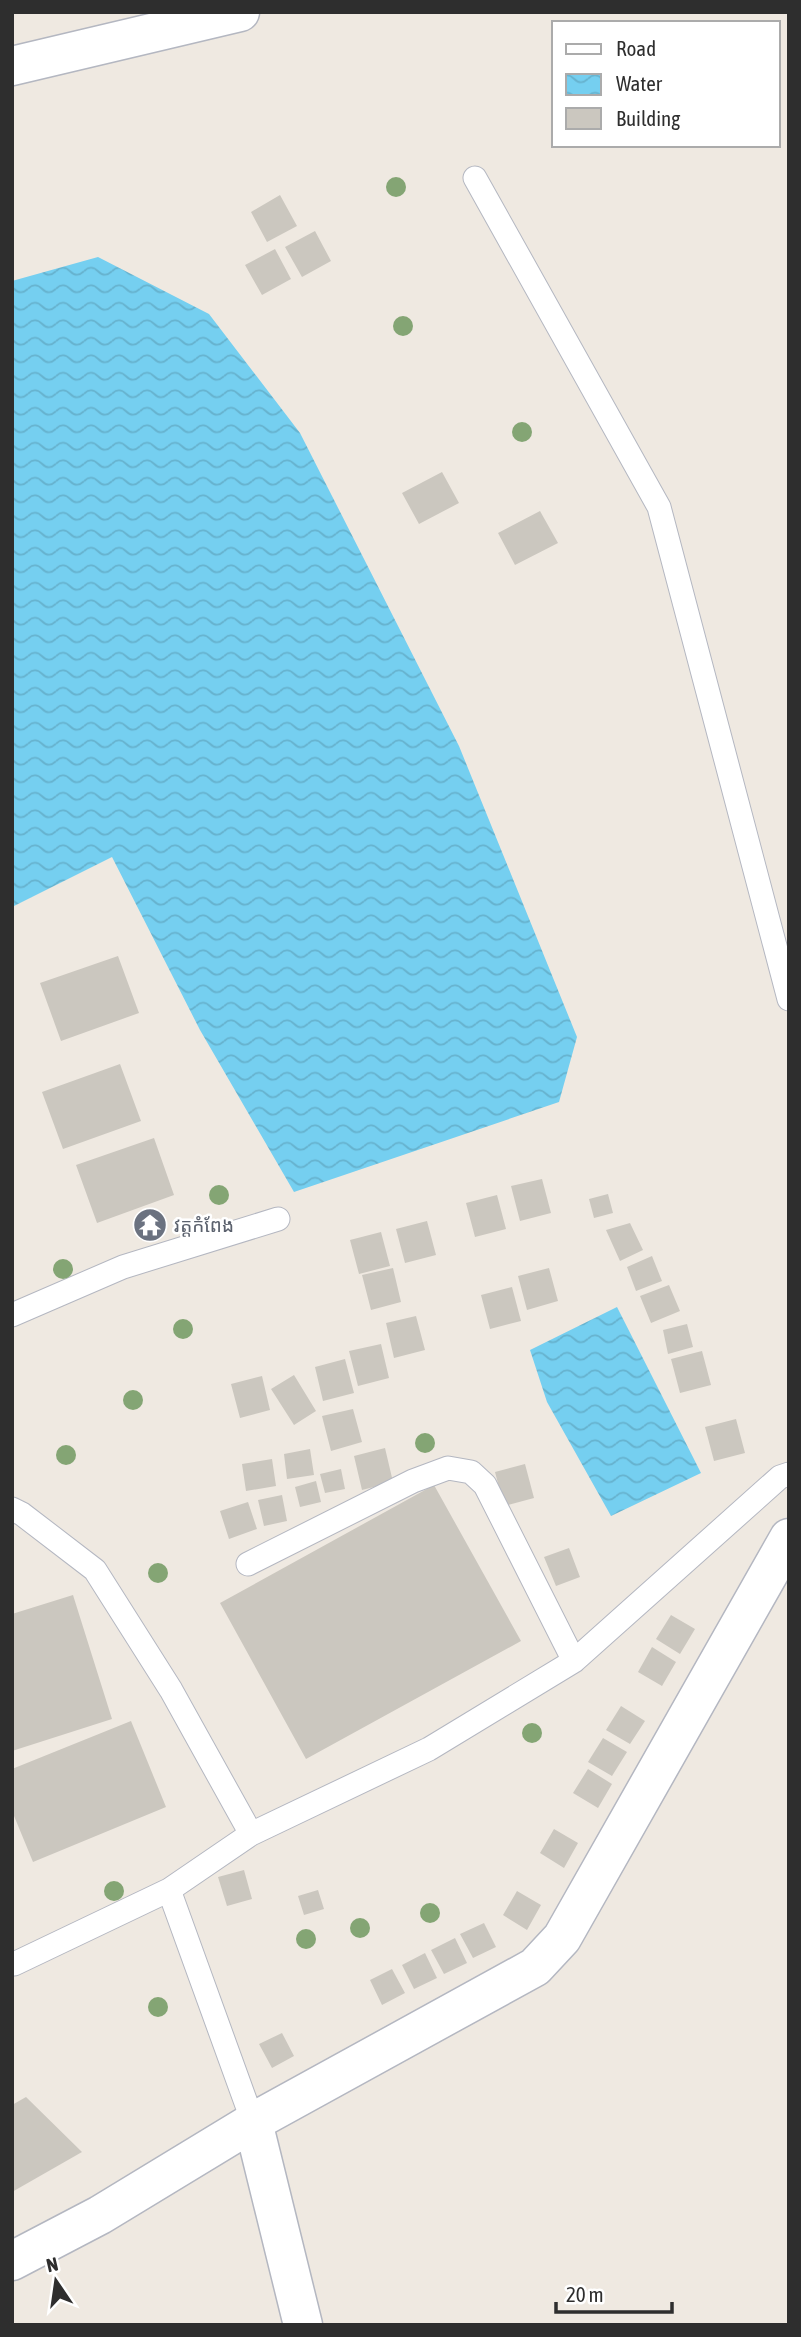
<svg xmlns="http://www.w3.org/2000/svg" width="801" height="2337" font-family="'Asap Condensed','Noto Sans Khmer',sans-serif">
<defs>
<pattern id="water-waves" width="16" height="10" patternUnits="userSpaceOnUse" patternTransform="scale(1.75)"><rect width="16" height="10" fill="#75cff0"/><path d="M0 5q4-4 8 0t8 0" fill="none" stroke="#66b2ce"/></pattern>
</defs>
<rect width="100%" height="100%" fill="#efe9e1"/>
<path fill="url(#water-waves)" d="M 98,257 L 209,314 L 300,433 L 459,746 L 577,1037 L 559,1102 L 294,1192 L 200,1030 L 112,857 L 12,907 L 12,281 Z
M 617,1307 L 701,1473 L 611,1516 L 547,1402 L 530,1350 Z"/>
<path fill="#cbc7bf" d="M 280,195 L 297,226 L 267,242 L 251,212 Z
M 315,231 L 331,261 L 302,277 L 285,247 Z
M 275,249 L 291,279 L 262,295 L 245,265 Z
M 442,472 L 459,503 L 419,524 L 402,493 Z
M 540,511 L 558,543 L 515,565 L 498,533 Z
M 118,956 L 139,1013 L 61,1041 L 40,983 Z
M 120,1064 L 141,1121 L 63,1149 L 42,1092 Z
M 154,1138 L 174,1195 L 97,1223 L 76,1165 Z
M 542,1179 L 551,1213 L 520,1221 L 511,1186 Z
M 608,1194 L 613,1213 L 594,1218 L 589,1199 Z
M 497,1195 L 506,1229 L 475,1237 L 466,1203 Z
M 427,1221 L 436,1255 L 405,1263 L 396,1229 Z
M 630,1223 L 643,1250 L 620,1261 L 606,1230 Z
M 381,1232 L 390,1266 L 359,1274 L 350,1240 Z
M 652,1256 L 662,1281 L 636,1291 L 627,1267 Z
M 393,1268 L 401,1302 L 371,1310 L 362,1275 Z
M 549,1268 L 558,1301 L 527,1310 L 518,1276 Z
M 669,1285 L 680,1311 L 651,1323 L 640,1296 Z
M 512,1287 L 521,1321 L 490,1329 L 481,1295 Z
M 416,1316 L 425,1350 L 394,1358 L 386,1323 Z
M 687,1324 L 693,1347 L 668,1354 L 663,1330 Z
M 381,1344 L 389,1378 L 358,1386 L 349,1351 Z
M 702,1351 L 711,1385 L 680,1393 L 671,1359 Z
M 345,1359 L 354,1393 L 323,1401 L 315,1367 Z
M 294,1375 L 316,1411 L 294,1425 L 271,1389 Z
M 262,1376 L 270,1410 L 240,1418 L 231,1384 Z
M 353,1409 L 362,1442 L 331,1451 L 322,1416 Z
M 736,1419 L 745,1453 L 714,1461 L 705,1427 Z
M 385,1448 L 393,1482 L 362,1490 L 354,1456 Z
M 310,1449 L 314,1475 L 287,1479 L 284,1454 Z
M 272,1459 L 276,1486 L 246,1491 L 242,1464 Z
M 525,1464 L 534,1498 L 504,1506 L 495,1472 Z
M 341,1469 L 345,1489 L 325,1493 L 320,1474 Z
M 316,1481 L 321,1502 L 300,1507 L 295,1487 Z
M 434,1485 L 521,1641 L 306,1759 L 220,1603 Z
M 282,1495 L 287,1521 L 264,1526 L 258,1500 Z
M 248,1502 L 257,1529 L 229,1539 L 220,1511 Z
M 569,1548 L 580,1577 L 556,1586 L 544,1557 Z
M 73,1595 L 112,1719 L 12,1751 L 12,1614 Z
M 671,1615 L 695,1629 L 680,1654 L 656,1639 Z
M 652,1647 L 676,1662 L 662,1686 L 638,1672 Z
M 621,1706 L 645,1721 L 630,1744 L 606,1730 Z
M 131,1721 L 166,1807 L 33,1862 L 12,1811 L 12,1769 Z
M 603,1738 L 627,1752 L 612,1776 L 588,1762 Z
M 588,1769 L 612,1784 L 598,1808 L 573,1793 Z
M 554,1829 L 578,1843 L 564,1868 L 540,1853 Z
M 244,1870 L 252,1899 L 227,1906 L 218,1877 Z
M 318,1890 L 324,1909 L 304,1915 L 298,1896 Z
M 517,1891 L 541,1905 L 527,1930 L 503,1915 Z
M 484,1923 L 496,1947 L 473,1958 L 460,1934 Z
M 455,1938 L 467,1963 L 444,1974 L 431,1950 Z
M 425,1953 L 437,1978 L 414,1989 L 402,1965 Z
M 392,1969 L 405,1993 L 382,2005 L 370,1980 Z
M 282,2033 L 294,2056 L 272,2068 L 259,2044 Z
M 26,2097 L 82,2152 L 12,2192 L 12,2105 Z"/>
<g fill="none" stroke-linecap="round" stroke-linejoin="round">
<g stroke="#b4b7c1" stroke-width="25">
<path id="lane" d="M 475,178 L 659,507 L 789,999
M 12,1315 L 123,1267 L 278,1219
M 12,1509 L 22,1514 L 95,1570 L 171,1690 L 251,1834 L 429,1749 L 574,1661 L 780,1477 L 789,1474
M 248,1564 L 413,1481 L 448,1468 L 471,1472 L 485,1485 L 574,1661
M 251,1834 L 169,1890 L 253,2122
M 14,1964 L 169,1890"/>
</g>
<g stroke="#b4b7c1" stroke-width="41">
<path id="street" d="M 253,2122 L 303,2325
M 12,2261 L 100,2215 L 253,2122 L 535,1967 L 562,1938 L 789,1538"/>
</g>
<g stroke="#b4b7c1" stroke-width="41">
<path id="secondary" d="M 12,66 L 240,12"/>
</g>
<use href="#lane" stroke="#fff" stroke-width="23"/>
<use href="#street" stroke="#fff" stroke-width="38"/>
<use href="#secondary" stroke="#fff" stroke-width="38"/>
</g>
<g fill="#84a574">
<circle cx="396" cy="187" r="10"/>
<circle cx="403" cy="326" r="10"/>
<circle cx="522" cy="432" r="10"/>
<circle cx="219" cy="1195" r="10"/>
<circle cx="63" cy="1269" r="10"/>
<circle cx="183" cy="1329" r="10"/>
<circle cx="133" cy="1400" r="10"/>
<circle cx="425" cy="1443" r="10"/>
<circle cx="66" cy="1455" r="10"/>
<circle cx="158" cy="1573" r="10"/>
<circle cx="532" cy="1733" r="10"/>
<circle cx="114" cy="1891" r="10"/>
<circle cx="430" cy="1913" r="10"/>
<circle cx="360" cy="1928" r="10"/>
<circle cx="306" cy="1939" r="10"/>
<circle cx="158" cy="2007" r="10"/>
</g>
<defs>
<g id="temple-disc" transform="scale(1.75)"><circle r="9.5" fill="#6b7280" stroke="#fff"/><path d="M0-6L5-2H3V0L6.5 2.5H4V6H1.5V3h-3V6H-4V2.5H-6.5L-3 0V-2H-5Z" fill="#fff"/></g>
</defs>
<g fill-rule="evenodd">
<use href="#temple-disc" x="150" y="1225"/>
</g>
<g text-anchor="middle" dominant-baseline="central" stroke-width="5" stroke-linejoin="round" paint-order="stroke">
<g font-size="19" fill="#5b616d" stroke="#fff" text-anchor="start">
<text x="174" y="1225">វត្តកំពែង</text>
</g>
</g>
<rect width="801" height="2337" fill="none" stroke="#2e2e2e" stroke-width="28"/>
<rect x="552" y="21" width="228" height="126" fill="#ffffff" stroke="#ababab" stroke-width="2"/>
<rect x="566" y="44" width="35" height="10" fill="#ffffff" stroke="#ababab" stroke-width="2"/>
<text x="616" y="56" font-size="21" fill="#2e2e2e">Road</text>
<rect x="566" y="74" width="35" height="21" fill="url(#water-waves)" stroke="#ababab" stroke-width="2"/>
<text x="616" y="91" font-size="21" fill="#2e2e2e">Water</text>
<rect x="566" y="108" width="35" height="21" fill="#cbc7bf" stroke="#ababab" stroke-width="2"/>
<text x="616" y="126" font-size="21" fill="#2e2e2e">Building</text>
<g transform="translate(56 2281) rotate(347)" stroke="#ffffff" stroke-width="5" paint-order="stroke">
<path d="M0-5L12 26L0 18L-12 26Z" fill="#2e2e2e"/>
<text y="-10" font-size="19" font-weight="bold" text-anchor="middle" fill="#2e2e2e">N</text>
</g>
<path d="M556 2302v10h116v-10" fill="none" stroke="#2e2e2e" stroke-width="3.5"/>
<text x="566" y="2302" font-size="21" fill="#2e2e2e" stroke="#ffffff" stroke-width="5" paint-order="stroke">20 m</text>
</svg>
